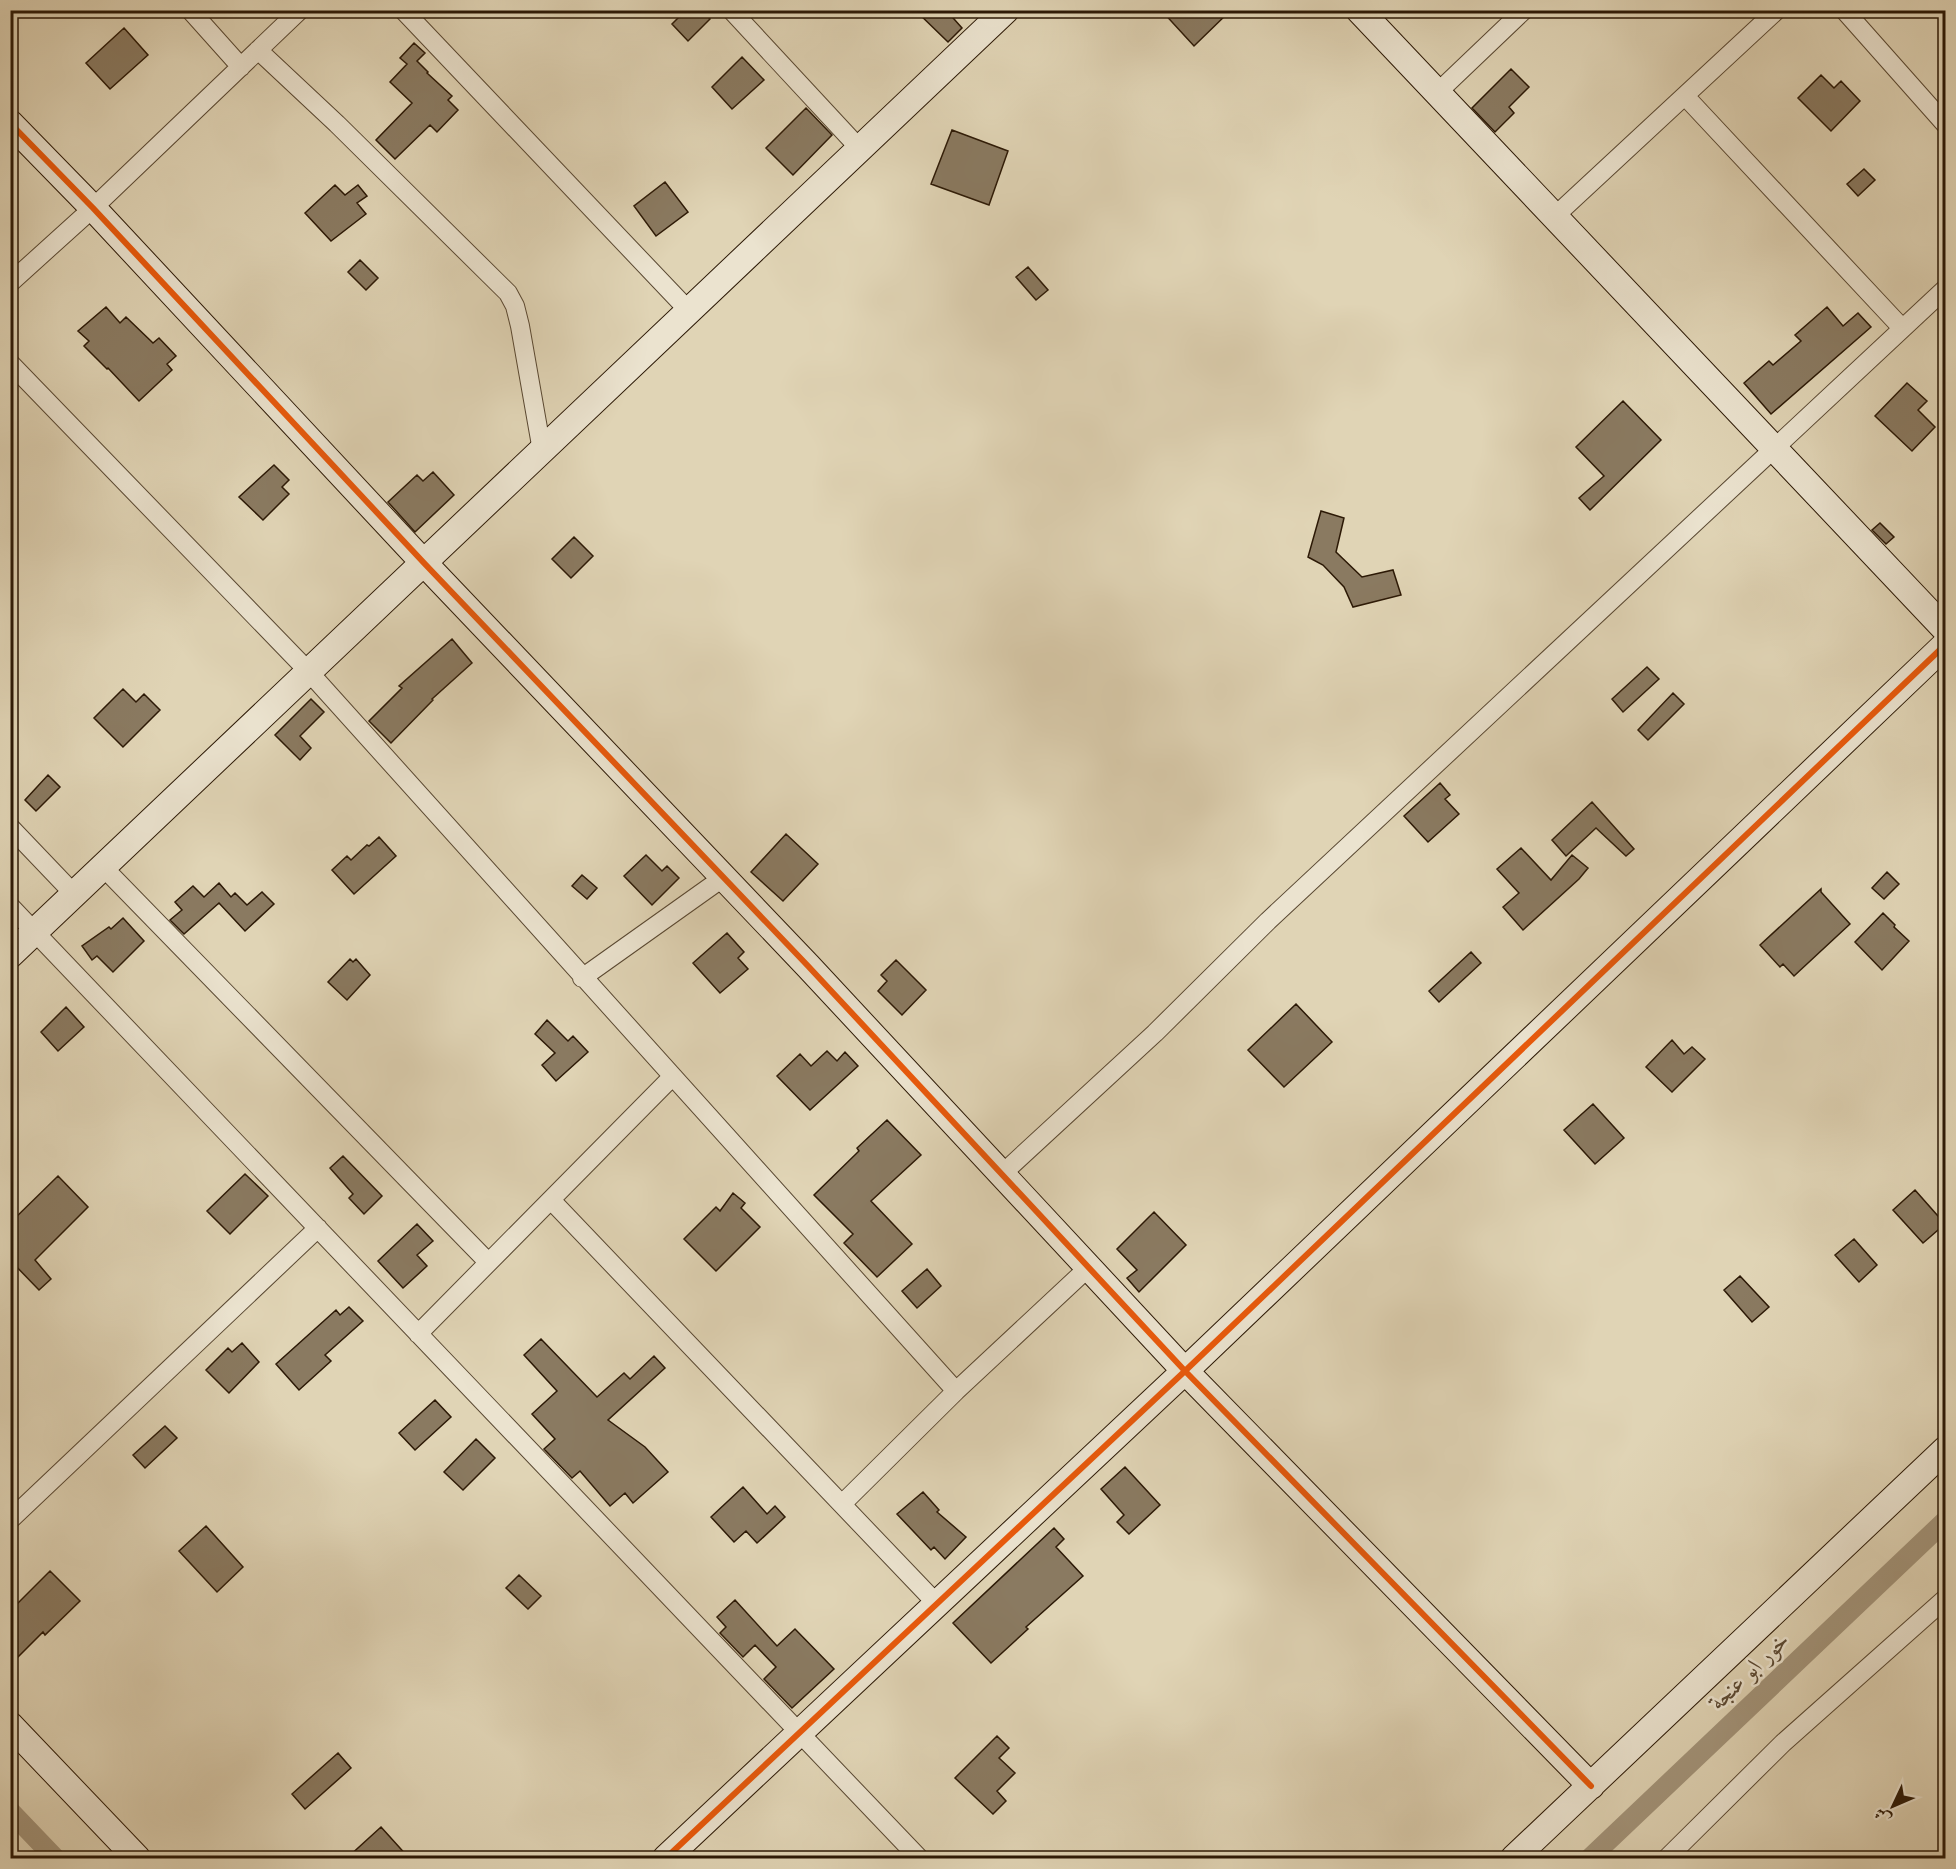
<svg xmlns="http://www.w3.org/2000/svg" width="1956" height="1869" font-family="'Libre Bodoni',Amiri,serif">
<rect width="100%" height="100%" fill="#e0d4b5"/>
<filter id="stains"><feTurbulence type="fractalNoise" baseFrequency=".00333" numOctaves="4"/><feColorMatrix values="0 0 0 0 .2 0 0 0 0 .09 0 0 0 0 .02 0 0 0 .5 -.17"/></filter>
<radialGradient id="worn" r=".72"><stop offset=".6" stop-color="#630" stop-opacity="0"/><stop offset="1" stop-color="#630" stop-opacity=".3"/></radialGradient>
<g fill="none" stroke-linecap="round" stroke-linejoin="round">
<path stroke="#a3947a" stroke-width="20" d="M 10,1811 L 55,1858
M 1590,1858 L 1946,1520"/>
</g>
<path fill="#8a7a61" stroke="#2c1906" stroke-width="1.5" d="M 686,10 L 702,10 L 710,19 L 688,41 L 672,24 Z
M 915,10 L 946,10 L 962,28 L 948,42 Z
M 1161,10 L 1231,10 L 1194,46 Z
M 124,28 L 148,55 L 110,89 L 86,63 Z
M 414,43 L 425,53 L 417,61 L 428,72 L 427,73 L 452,96 L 448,100 L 458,110 L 437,132 L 430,125 L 395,159 L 376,140 L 412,103 L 390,82 L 407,64 L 400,58 Z
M 742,57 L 764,80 L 732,109 L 712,87 Z
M 1511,69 L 1529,87 L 1509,107 L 1514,113 L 1495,132 L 1472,108 Z
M 1821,75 L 1834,88 L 1841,81 L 1860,101 L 1831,131 L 1798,98 Z
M 806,108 L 832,135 L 793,175 L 766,148 Z
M 952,130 L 1008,151 L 989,205 L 931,184 Z
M 1864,169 L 1875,180 L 1858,196 L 1847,184 Z
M 665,182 L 688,212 L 656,236 L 634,206 Z
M 335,185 L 345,195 L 358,185 L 367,196 L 357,203 L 366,214 L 331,241 L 305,213 Z
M 360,260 L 378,278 L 366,290 L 348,272 Z
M 1028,267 L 1048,290 L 1036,300 L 1016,277 Z
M 106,307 L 120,323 L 126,317 L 153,343 L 159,338 L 176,356 L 167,364 L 172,370 L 139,401 L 108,368 L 107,369 L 84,346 L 89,341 L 78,331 Z
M 1827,307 L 1843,326 L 1858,313 L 1871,327 L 1771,414 L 1744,383 L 1769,361 L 1773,365 L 1801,341 L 1795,335 Z
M 1907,383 L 1927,401 L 1918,410 L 1935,427 L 1912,451 L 1875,416 Z
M 1623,401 L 1661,440 L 1590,510 L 1579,498 L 1604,476 L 1576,447 Z
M 274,465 L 289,480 L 282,487 L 289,494 L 263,520 L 239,497 Z
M 433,472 L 454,495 L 415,532 L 388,502 L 417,475 L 423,481 Z
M 1321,511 L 1344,518 L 1336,552 L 1362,577 L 1393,570 L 1401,595 L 1353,607 L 1344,587 L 1323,565 L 1308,557 Z
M 1880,523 L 1894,537 L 1886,544 L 1872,530 Z
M 574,537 L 593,556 L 571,578 L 552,559 Z
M 452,639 L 472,663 L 432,699 L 433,700 L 391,743 L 369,721 L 402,688 L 399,686 Z
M 1647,667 L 1659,679 L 1623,712 L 1612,699 Z
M 123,689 L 136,702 L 144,694 L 160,710 L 123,747 L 94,718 Z
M 1673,693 L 1684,704 L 1648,740 L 1638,730 Z
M 311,699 L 324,712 L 300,736 L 311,748 L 300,760 L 275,735 Z
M 48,775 L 60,787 L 36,811 L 25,800 Z
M 1440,783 L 1450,795 L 1445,799 L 1459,814 L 1428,842 L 1404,816 Z
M 1592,802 L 1634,849 L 1626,856 L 1596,828 L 1566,856 L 1552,840 Z
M 786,834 L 818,864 L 783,901 L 751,872 Z
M 379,837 L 396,856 L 354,894 L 332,870 L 347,856 L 351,860 L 367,845 L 369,846 Z
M 1521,848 L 1551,880 L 1572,855 L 1588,868 L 1579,879 L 1523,930 L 1503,907 L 1519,893 L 1497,869 Z
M 646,855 L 662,871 L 667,866 L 679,878 L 652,905 L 624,876 Z
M 1887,872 L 1899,884 L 1884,899 L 1872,888 Z
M 582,875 L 597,888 L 587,899 L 572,886 Z
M 219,883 L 231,897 L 235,893 L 247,905 L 262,892 L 274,904 L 245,931 L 219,903 L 184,934 L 170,920 L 182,910 L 175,902 L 193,886 L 204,897 Z
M 1821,889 L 1821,892 L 1850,924 L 1794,976 L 1783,964 L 1780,967 L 1760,945 Z
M 1883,913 L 1895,925 L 1894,927 L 1909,941 L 1882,970 L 1855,942 Z
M 123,918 L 144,941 L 113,972 L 97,956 L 92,960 L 82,946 L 109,927 L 111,929 Z
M 727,933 L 744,952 L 738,958 L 748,969 L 720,993 L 693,963 Z
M 1471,952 L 1481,963 L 1439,1002 L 1429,991 Z
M 350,959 L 353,962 L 356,959 L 370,975 L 347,1000 L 328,982 Z
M 896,960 L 926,990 L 902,1015 L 878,991 L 887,981 L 881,975 Z
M 1296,1004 L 1332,1042 L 1284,1087 L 1248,1050 Z
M 66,1007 L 84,1027 L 58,1051 L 41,1032 Z
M 547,1020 L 568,1041 L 573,1036 L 588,1052 L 556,1081 L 542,1065 L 555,1053 L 535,1034 Z
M 1672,1040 L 1684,1054 L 1692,1047 L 1705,1059 L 1672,1092 L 1646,1067 Z
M 827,1051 L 837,1061 L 845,1052 L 858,1066 L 810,1110 L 777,1076 L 800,1054 L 811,1066 Z
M 1593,1104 L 1624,1138 L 1595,1164 L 1564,1130 Z
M 887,1120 L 921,1155 L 871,1201 L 912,1244 L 877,1277 L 844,1243 L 853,1234 L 814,1195 L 859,1151 L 857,1148 Z
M 343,1156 L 382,1196 L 364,1214 L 349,1198 L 353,1194 L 330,1168 Z
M 245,1174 L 268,1196 L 230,1234 L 207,1211 Z
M 58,1176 L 88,1207 L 35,1260 L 51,1279 L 39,1290 L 10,1260 L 10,1223 Z
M 1915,1190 L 1945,1224 L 1923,1243 L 1893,1210 Z
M 733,1193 L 745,1203 L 741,1208 L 760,1227 L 716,1271 L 684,1239 L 716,1207 L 720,1211 Z
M 1154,1212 L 1186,1245 L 1139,1292 L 1127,1278 L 1137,1270 L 1117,1249 Z
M 417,1224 L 433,1241 L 417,1255 L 427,1266 L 403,1288 L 378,1261 Z
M 1854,1239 L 1877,1265 L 1859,1282 L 1835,1255 Z
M 927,1269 L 941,1286 L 917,1308 L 902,1291 Z
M 1740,1276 L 1769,1307 L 1752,1322 L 1724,1290 Z
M 349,1307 L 363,1321 L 325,1355 L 331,1361 L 299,1390 L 276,1364 L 336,1310 L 340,1315 Z
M 541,1339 L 597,1397 L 624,1373 L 630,1379 L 654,1356 L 665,1368 L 608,1420 L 645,1447 L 668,1472 L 633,1503 L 625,1493 L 610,1506 L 580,1471 L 572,1478 L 544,1449 L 555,1439 L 532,1414 L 557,1391 L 524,1355 Z
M 242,1343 L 259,1362 L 229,1393 L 206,1370 L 228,1348 L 232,1352 Z
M 435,1400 L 451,1417 L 415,1450 L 399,1433 Z
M 165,1426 L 177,1438 L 145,1468 L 133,1455 Z
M 476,1439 L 495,1458 L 463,1490 L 444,1472 Z
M 1125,1467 L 1160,1505 L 1129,1534 L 1117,1522 L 1124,1515 L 1101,1489 Z
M 743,1487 L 767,1514 L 775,1506 L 785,1517 L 757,1543 L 746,1531 L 734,1542 L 711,1517 Z
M 923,1492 L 939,1510 L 937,1512 L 966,1537 L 945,1559 L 934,1547 L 931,1550 L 897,1514 Z
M 206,1526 L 243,1567 L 217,1592 L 179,1551 Z
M 1054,1528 L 1064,1539 L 1056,1547 L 1083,1576 L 1026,1627 L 1028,1629 L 991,1663 L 953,1623 Z
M 50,1571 L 80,1601 L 45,1635 L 43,1632 L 10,1665 L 10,1611 Z
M 519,1575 L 541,1596 L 528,1609 L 506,1588 Z
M 735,1600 L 777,1646 L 795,1629 L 834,1669 L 792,1708 L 764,1679 L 776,1667 L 755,1645 L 743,1657 L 720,1633 L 726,1627 L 717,1617 Z
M 997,1736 L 1009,1748 L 999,1758 L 1015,1773 L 997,1791 L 1006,1801 L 993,1814 L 955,1778 Z
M 338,1753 L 351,1768 L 305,1809 L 292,1794 Z
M 381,1827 L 409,1858 L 347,1858 Z"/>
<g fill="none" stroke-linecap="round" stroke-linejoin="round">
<g stroke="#594832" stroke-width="20">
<path id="street" d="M 190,10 L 241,67
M 403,10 L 689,311
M 731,10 L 860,149
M 1844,10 L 1946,125
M 258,50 L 337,124 L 508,293 L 515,306 L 520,326 L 542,451
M 1437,93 L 1524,10
M 1685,96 L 1902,328
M 1554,217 L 1777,10
M 10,283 L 93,208 L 300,10
M 10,363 L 309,672 L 956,1391
M 10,827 L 74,894
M 103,867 L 488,1262
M 10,906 L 919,1858
M 582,978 L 724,877
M 1002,1174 L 1155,1033 L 1268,921 L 1946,288
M 551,1200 L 937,1604
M 418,1334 L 672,1077
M 842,1504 L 956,1391 L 1089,1267
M 10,1520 L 318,1228
M 1667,1858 L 1783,1743 L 1946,1598"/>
</g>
<g stroke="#2c1906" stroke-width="28">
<path id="secondary" d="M 1359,10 L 1946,630
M 10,123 L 93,208 L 424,563 L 808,966 L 1185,1371 L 1591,1786
M 10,955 L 1006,10
M 10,1725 L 137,1858
M 666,1858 L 1185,1371 L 1946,644
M 1514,1858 L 1946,1449"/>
</g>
<use href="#street" stroke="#ebe3cf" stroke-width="18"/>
<use href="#secondary" stroke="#ebe3cf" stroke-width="26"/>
<g stroke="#ebe3cf" stroke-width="10">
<path id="cycleway" d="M 10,123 L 93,208 L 424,563 L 808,966 L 1185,1371 L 1591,1786
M 666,1858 L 1185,1371 L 1946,644"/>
</g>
<use href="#cycleway" stroke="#e8590c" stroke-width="6"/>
</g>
<g text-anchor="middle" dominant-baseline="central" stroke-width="5" stroke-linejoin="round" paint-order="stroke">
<g font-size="24" font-style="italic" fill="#5c4a34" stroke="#ebe3cf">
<text transform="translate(1750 1671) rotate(-44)">خور ابو عنجة</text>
</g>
</g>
<rect width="1956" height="1869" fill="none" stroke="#e0d4b5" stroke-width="36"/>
<rect x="12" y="12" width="1932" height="1845" fill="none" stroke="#2c1906" stroke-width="3"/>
<rect x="18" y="18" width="1920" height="1833" fill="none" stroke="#2c1906" stroke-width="1.5"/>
<g transform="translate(1893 1806) rotate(226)" stroke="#ebe3cf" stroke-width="4.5" paint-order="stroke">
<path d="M0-4.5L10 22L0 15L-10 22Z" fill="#2c1906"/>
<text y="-9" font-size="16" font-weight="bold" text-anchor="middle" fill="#2c1906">ش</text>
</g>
<rect width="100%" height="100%" filter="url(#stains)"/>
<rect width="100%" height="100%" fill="url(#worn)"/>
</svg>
